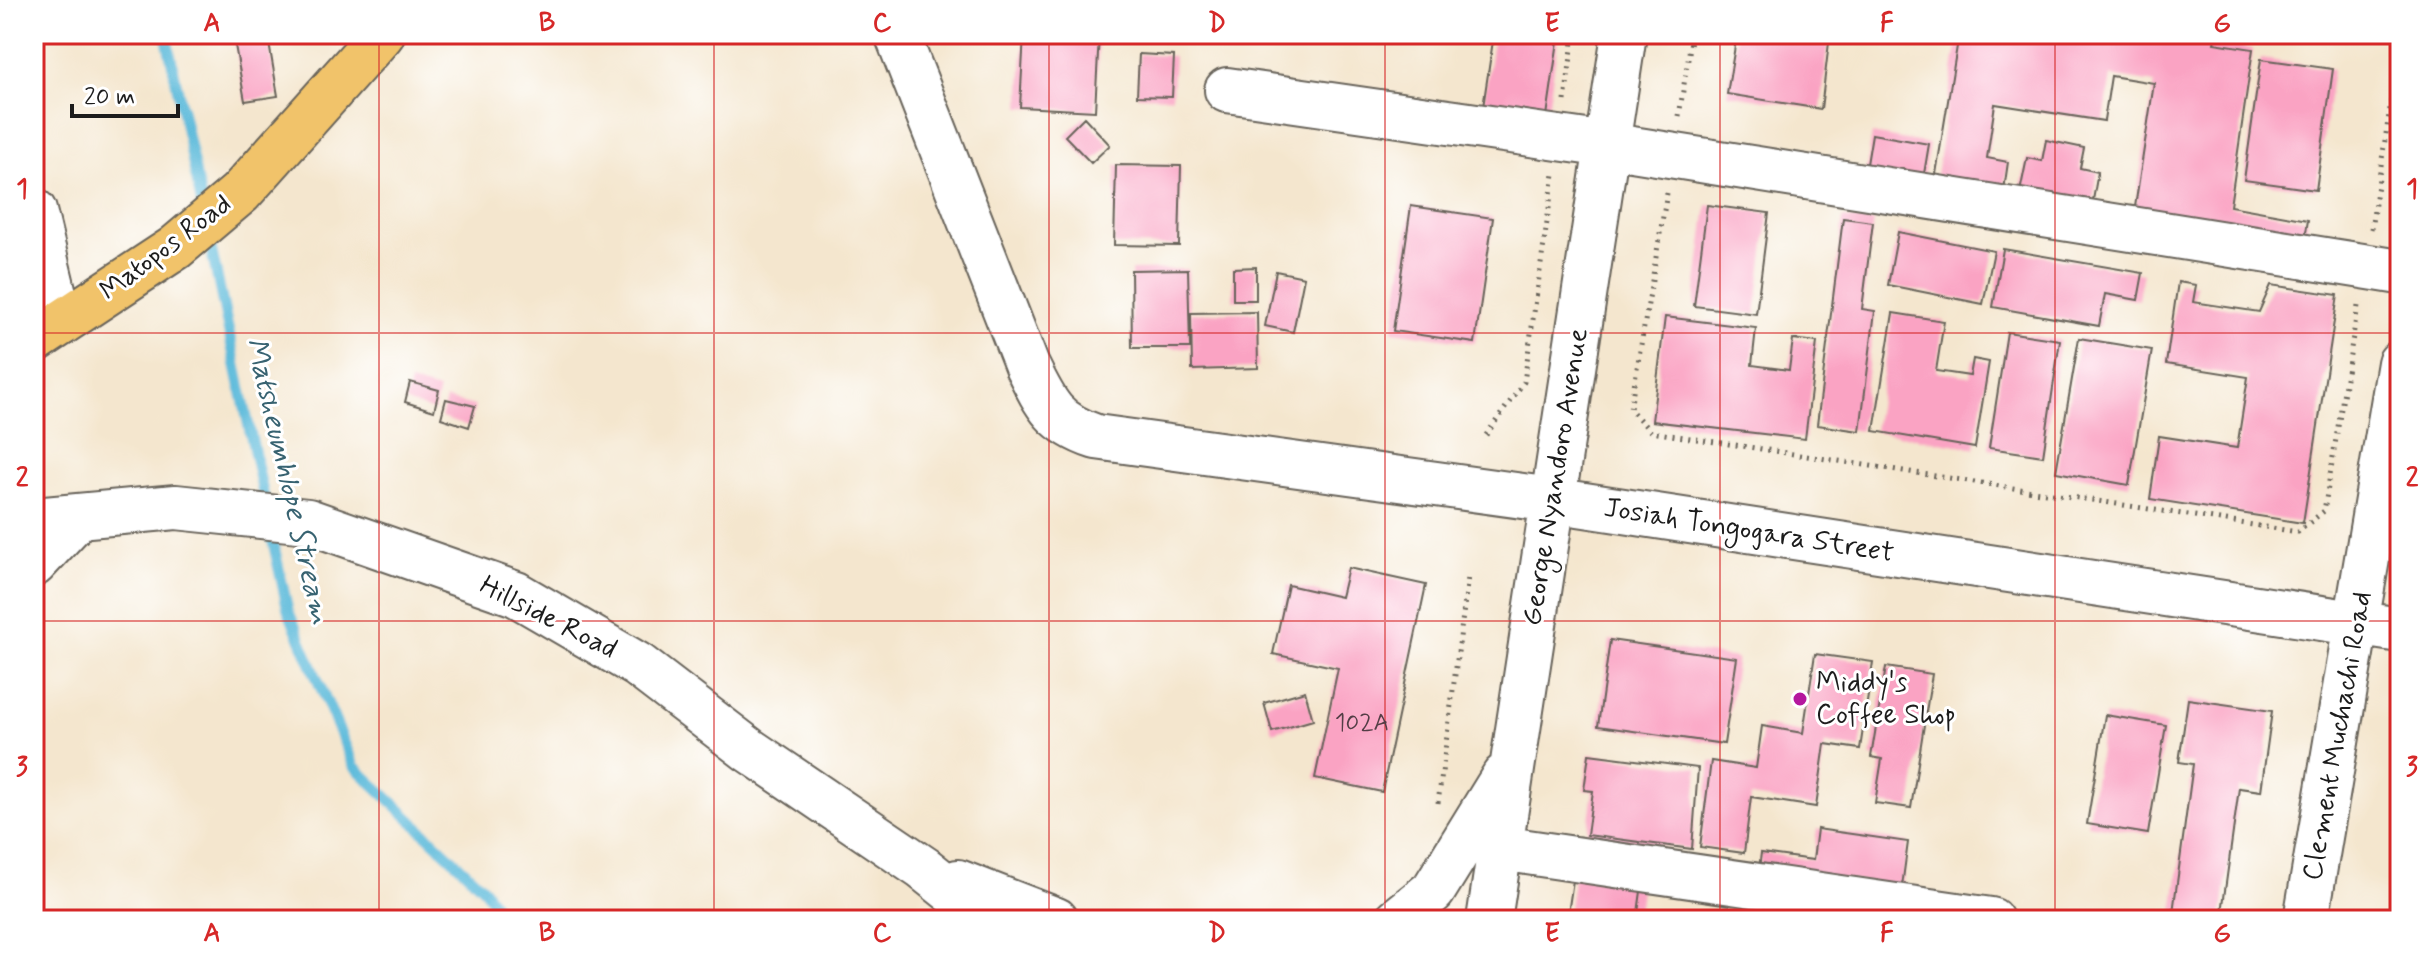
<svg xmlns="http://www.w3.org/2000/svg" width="2434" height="954" font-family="Mynerve,sans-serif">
<rect width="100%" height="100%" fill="#fff"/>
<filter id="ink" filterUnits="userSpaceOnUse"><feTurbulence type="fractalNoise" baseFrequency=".0125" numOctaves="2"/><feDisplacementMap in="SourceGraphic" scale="16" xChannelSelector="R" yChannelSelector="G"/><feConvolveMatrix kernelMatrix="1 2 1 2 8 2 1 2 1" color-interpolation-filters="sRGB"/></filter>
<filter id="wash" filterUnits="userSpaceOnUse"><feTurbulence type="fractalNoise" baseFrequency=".006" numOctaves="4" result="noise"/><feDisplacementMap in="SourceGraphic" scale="32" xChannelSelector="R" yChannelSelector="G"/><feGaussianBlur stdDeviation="1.8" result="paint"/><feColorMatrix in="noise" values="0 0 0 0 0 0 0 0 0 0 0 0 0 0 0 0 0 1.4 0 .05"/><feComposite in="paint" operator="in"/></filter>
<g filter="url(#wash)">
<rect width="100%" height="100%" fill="#f4e6ce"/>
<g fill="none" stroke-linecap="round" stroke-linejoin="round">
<path stroke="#5bbada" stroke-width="11" d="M 166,34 L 203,210
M 208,234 L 266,507
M 270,528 L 288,610 L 354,766 L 484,889 L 504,920"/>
</g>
<g id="blocks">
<path fill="#faa3c3" d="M 233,34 L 291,34 L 292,39 L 269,43 L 278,96 L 245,101 Z
M 1024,34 L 1099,34 L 1095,111 L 1020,107 Z
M 1494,34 L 1559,34 L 1547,116 L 1483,107 Z
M 1737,34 L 1830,34 L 1821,109 L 1727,94 Z
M 1959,34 L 2216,34 L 2214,43 L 2253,49 L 2230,206 L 2308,220 L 2304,245 L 2133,220 L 2154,83 L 2111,76 L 2104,121 L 1995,104 L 1987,158 L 2008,162 L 2003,197 L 1934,186 Z
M 1139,54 L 1174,56 L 1172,97 L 1137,96 Z
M 2261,59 L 2333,69 L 2316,190 L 2244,180 Z
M 1084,117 L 1110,145 L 1091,163 L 1065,136 Z
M 1872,134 L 1929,144 L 1922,186 L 1865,176 Z
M 2046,140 L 2084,148 L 2080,168 L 2098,172 L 2092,206 L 2020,192 L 2027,158 L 2042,161 Z
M 1116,165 L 1181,166 L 1179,246 L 1114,245 Z
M 1707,205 L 1769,213 L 1756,314 L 1694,306 Z
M 1411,206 L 1493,218 L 1475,343 L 1393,331 Z
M 1843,218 L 1873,222 L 1862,309 L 1875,311 L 1860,431 L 1817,425 Z
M 1898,232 L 1994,251 L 1983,304 L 1888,285 Z
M 2003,249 L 2143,273 L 2138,300 L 2105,294 L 2099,326 L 1993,307 Z
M 1256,267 L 1256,300 L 1233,300 L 1233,268 Z
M 1188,269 L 1190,348 L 1132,348 L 1131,270 Z
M 1276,271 L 1304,277 L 1293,332 L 1265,326 Z
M 2178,282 L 2196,285 L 2193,302 L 2259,312 L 2271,285 L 2338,295 L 2303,523 L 2150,499 L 2159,436 L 2237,448 L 2248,377 L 2166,364 Z
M 1257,312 L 1258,368 L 1192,370 L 1191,313 Z
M 1893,313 L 1944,321 L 1936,371 L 1970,376 L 1973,359 L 1989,362 L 1975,448 L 1874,431 Z
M 1665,317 L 1756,328 L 1752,365 L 1789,370 L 1793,339 L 1817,342 L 1805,439 L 1652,421 Z
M 2007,332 L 2060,340 L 2043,456 L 1989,448 Z
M 2079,338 L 2152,350 L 2129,485 L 2056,472 Z
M 410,382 L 439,390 L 434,411 L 405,402 Z
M 446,399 L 475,406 L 469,427 L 441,418 Z
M 1348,568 L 1426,585 L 1382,792 L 1315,778 L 1338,668 L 1273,654 L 1288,585 L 1341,597 Z
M 1610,640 L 1737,658 L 1724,744 L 1598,726 Z
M 1815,654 L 1873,662 L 1860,749 L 1825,744 L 1816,807 L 1751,797 L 1744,853 L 1700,847 L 1711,761 L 1756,768 L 1762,726 L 1803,733 Z
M 1886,667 L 1932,674 L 1911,808 L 1875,803 L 1882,759 L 1871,757 Z
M 1305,691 L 1313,720 L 1272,732 L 1264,703 Z
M 2188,699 L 2272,711 L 2261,791 L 2239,788 L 2221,920 L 2172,920 L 2193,764 L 2179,762 Z
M 2105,715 L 2166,725 L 2148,834 L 2087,824 Z
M 1589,754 L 1698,768 L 1692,849 L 1587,835 L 1593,791 L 1584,790 Z
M 1817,829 L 1908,842 L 1902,887 L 1759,869 L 1761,853 L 1813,860 Z
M 1575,867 L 1643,877 L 1637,920 L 1567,920 Z"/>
</g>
</g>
<g filter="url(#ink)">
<use href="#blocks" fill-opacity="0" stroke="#68635a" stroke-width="2"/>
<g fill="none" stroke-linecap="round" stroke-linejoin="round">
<g stroke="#68635a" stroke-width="48">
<path id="minor" d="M 897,34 L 1027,366 C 1046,405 1054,423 1096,437 L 1552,500 L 2400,630
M 1227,90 L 1607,145 L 2400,272
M 34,211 L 61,323
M 34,520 L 176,507 L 308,521 L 516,594 L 638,665 L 749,750 L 923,868 L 988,920
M 34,564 L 79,516
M 1500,848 L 1991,920
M 958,882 L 1056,920
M 1397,920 L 1433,891 L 1504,776
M 1489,920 L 1624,34
M 2306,920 L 2400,363"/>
</g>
<g stroke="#68635a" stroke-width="48">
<path id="major" d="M 34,341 L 175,248 L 240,193 L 382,34"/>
</g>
<path stroke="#68635a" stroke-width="5" stroke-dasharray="2 6" stroke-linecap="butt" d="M 1565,101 L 1574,34
M 1679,116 L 1692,34
M 1667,193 L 1630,409 L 1651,432 L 2298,532 L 2324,511 L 2358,306
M 2371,229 L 2400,45
M 1486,435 L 1524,382 L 1554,174
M 1438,803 L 1468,577"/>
<use href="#minor" stroke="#fff" stroke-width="44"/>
<use href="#major" stroke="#f1c36a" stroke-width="44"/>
</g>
</g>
<path fill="none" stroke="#d62828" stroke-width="2" stroke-opacity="0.55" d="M 379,34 L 379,920M 714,34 L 714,920M 1049,34 L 1049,920M 1385,34 L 1385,920M 1720,34 L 1720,920M 2055,34 L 2055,920M 34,333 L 2400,333M 34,621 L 2400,621"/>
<circle fill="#b5179e" stroke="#fff" stroke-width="3" cx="1800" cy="699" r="8"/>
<g text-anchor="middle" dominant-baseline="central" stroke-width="6" stroke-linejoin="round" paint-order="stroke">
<g font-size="24" fill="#543e46">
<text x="1362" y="723">102A</text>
</g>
<g font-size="28" fill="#1c1c1c" stroke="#fff">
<text transform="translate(166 248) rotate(-37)">Matopos Road</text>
<text transform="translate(1556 477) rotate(-81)">George Nyandoro Avenue</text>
<text transform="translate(1749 531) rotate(9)">Josiah Tongogara Street</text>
<text transform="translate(548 618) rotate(27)">Hillside Road</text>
<text transform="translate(2338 736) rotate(-80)">Clement Muchachi Road</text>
</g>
<g font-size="28" fill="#1c1c1c" stroke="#fff" text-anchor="start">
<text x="1816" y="683">Middy's<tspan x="1816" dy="32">Coffee Shop</tspan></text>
</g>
<g font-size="30" font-style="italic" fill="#386371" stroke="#fff">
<text transform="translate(288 481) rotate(77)">Matsheumhlope Stream</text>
</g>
</g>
<rect width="2434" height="954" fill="none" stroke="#fff" stroke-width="88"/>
<path d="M72 104v12h106v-12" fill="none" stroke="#1c1c1c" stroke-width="4"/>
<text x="84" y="104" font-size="24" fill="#1c1c1c" stroke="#ffffff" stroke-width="6" paint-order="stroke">20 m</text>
<rect x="44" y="44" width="2346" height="866" fill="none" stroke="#d62828" stroke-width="3"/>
<g font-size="26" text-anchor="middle" font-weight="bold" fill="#d62828">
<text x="212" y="31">A</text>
<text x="547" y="31">B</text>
<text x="882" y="31">C</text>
<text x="1217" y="31">D</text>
<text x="1552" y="31">E</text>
<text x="1887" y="31">F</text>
<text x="2222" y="31">G</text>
<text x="22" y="197">1</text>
<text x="2412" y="197">1</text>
<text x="22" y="486">2</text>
<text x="2412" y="486">2</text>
<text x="22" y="775">3</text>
<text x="2412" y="775">3</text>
<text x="212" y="941">A</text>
<text x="547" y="941">B</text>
<text x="882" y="941">C</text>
<text x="1217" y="941">D</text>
<text x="1552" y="941">E</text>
<text x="1887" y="941">F</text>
<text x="2222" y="941">G</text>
</g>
</svg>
